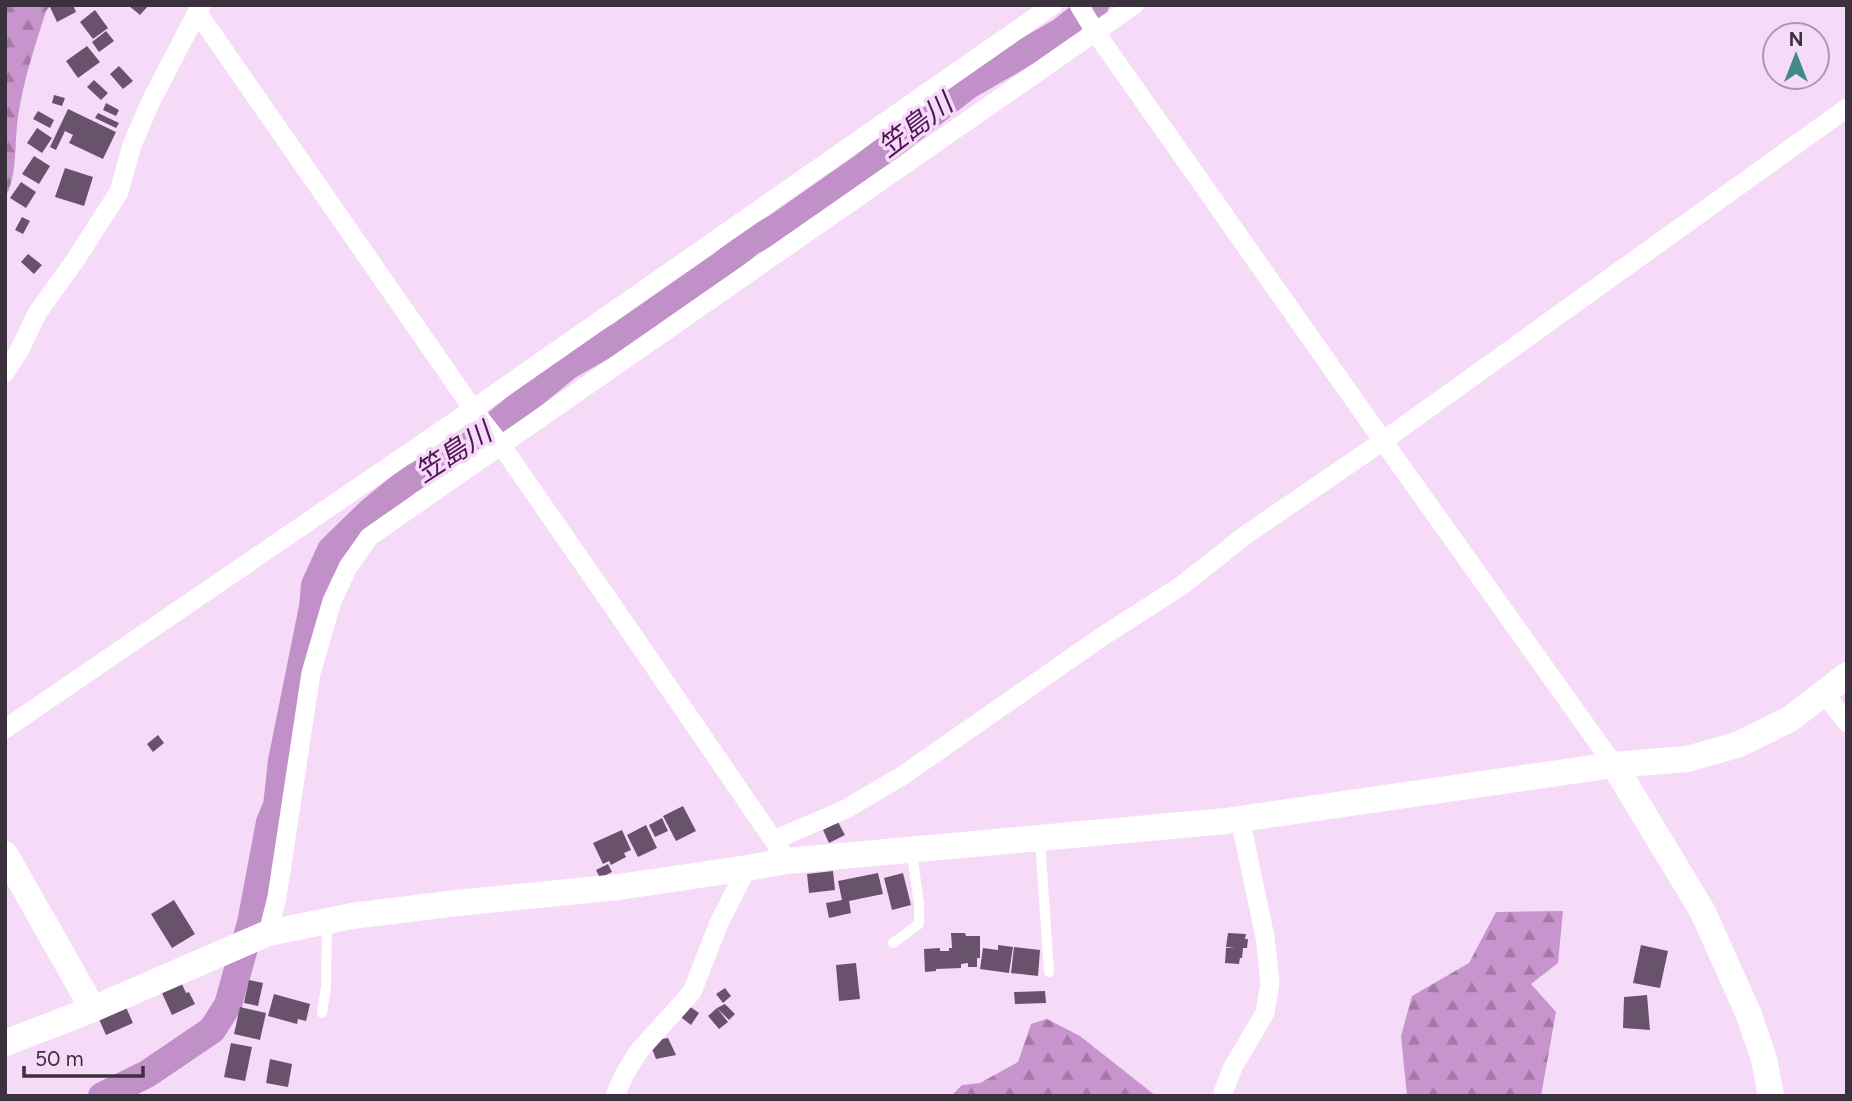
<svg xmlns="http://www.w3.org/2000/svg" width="1852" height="1101" font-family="Figtree,'Noto Sans JP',sans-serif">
<defs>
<pattern id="forest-firs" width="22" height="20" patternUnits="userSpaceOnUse" patternTransform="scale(1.75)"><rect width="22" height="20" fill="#c794cd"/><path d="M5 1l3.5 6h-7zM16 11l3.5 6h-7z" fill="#a379a8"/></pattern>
</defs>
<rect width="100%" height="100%" fill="#f6dbf9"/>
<path fill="url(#forest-firs)" d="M 5,5 L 51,5 L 46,11 C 35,46 23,81 18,117 C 14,144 18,175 5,198 Z
M 1563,911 L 1558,963 L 1531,984 L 1556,1012 L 1541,1096 L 1407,1096 L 1401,1036 L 1412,996 L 1469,963 L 1496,912 Z
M 1047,1019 L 1080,1036 L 1156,1096 L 951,1096 L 962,1085 L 980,1083 L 1018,1062 L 1031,1024 Z"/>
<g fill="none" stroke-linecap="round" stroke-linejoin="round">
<path stroke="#c290c8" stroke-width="28" d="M 102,1096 L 147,1074 L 212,1030 L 228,1005 L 251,923 L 270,822 L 277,806 L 282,761 L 313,607 L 315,585 L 331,550 L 370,512 L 409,480 L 458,455 L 569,365 L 620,336 L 722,265 L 750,242 L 776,228 L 862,168 L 967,86 L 1062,31 L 1095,5"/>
</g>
<path fill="#69526c" d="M 49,5 L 73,5 L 76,12 L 57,22 Z
M 128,5 L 149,5 L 140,15 Z
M 95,10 L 108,28 L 93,39 L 80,22 Z
M 106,31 L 114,41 L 99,52 L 92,42 Z
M 87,46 L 100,62 L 78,78 L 66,61 Z
M 119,66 L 133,81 L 123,89 L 110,74 Z
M 94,80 L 108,93 L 101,100 L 87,87 Z
M 54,95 L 65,98 L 62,106 L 52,103 Z
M 106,103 L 119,110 L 116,116 L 103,110 Z
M 68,109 L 116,132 L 103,159 L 69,143 L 73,135 L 65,131 L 56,150 L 50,147 Z
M 38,111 L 54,120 L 50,128 L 33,119 Z
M 98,113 L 119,123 L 116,128 L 95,118 Z
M 37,128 L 52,138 L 42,153 L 27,143 Z
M 34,156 L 50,166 L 39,184 L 22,174 Z
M 65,168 L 93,177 L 84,206 L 55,197 Z
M 21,182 L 36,192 L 26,208 L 10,198 Z
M 22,217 L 30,221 L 23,234 L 15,230 Z
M 28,254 L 42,265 L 34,274 L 21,262 Z
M 158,735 L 164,743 L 153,752 L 147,744 Z
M 683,806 L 696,831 L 676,841 L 663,816 Z
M 662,818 L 668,831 L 655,837 L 649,825 Z
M 838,822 L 845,835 L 829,843 L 823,830 Z
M 646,825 L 657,848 L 638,857 L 627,835 Z
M 622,830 L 631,850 L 624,853 L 626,857 L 611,865 L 609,861 L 603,864 L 593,843 Z
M 608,864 L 612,872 L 600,878 L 596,870 Z
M 833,871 L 835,890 L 809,893 L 807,874 Z
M 878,873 L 883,894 L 849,901 L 851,913 L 829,918 L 826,903 L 842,900 L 838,881 Z
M 903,873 L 911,905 L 892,910 L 884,878 Z
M 174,900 L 195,934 L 172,948 L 151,914 Z
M 951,933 L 965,933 L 966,936 L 980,936 L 980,958 L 977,958 L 977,967 L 968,967 L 968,963 L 961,964 L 961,968 L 936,969 L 936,971 L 925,972 L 924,949 L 940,948 L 940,951 L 949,951 L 949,948 L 952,948 Z
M 1228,933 L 1246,934 L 1245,939 L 1248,939 L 1247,948 L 1243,948 L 1242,958 L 1240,958 L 1239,964 L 1225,963 L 1226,948 L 1235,948 L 1226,947 Z
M 998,945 L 1013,947 L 1009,973 L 980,969 L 983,948 L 998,950 Z
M 1641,945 L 1668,951 L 1660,988 L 1633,983 Z
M 1014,947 L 1040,950 L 1038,976 L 1011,973 Z
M 856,963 L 860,999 L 839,1001 L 836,965 Z
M 249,980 L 263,983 L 258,1006 L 244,1003 Z
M 182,984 L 186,993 L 189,992 L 195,1004 L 172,1015 L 162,993 Z
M 725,988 L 731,996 L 723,1003 L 716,994 Z
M 1045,991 L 1046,1003 L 1015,1004 L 1014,992 Z
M 274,994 L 310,1004 L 306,1021 L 298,1019 L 297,1024 L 268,1016 Z
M 1647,995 L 1650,1030 L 1623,1028 L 1624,997 Z
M 725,1004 L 735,1014 L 729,1020 L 717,1008 L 728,1022 L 719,1029 L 708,1016 L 717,1008 Z
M 125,1005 L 133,1023 L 106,1035 L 98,1017 Z
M 689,1006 L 699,1013 L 691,1025 L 678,1015 Z
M 240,1007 L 266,1013 L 260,1040 L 234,1034 Z
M 668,1038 L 676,1055 L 656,1059 L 649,1041 Z
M 231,1043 L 252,1047 L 245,1081 L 224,1077 Z
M 270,1059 L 292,1064 L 288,1087 L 266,1083 Z"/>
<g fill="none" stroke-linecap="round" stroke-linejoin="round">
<path stroke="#fff" stroke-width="10" d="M 1040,840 L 1049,972
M 893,943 L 919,924 L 919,904 L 912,853
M 322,1013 L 326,986 L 327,922"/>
<path stroke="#fff" stroke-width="19" d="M 1079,5 L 1096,33 L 1383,441 L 1614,765
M 197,12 L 473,409 L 501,445 L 630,631 L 781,851
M 5,373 L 19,351 L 38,312 L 76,259 L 119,192 L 132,145 L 151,101 L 201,5
M 1824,693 L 1847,723
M 5,729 L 473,409 L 1053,5
M 774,840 L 844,810 L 902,776 L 1100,638 L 1181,586 L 1247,534 L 1383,441 L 1847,108
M 268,933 L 277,897 L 311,673 L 332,601 L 348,567 L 369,537 L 1134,5
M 1223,1093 L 1233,1067 L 1265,1013 L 1270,983 L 1265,937 L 1240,819
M 615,1096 L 624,1075 L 639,1051 L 692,992 L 719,923 L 747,868"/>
<path stroke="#fff" stroke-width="26" d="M 1614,765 L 1703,912 L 1749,1015 L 1764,1059 L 1771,1096
M 5,854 L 93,1009
M 5,1043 L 93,1009 L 268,933 L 352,916 L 457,903 L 619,887 L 747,868 L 787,861 L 1226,821 L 1614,765 L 1687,759 L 1737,745 L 1790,719 L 1847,675"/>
</g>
<g text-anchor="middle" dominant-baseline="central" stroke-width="7" stroke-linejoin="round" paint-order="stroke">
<g font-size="28" font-style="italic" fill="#511459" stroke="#f6dbf9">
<text transform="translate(915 125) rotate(-37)">笠島川</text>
<text transform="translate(453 452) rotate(-33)">笠島川</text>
</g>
</g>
<rect width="1852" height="1101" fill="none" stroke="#3b313d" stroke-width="14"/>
<g transform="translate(1796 56)"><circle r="33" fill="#f6dbf9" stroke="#ab97ae" stroke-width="2"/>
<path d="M0-5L12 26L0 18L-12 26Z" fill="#418987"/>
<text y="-10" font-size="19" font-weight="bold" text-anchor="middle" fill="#3b313d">N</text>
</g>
<path d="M24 1066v10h119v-10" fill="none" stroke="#3b313d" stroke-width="3.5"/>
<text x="35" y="1066" font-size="21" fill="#3b313d" stroke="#f6dbf9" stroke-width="5" paint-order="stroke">50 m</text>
</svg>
